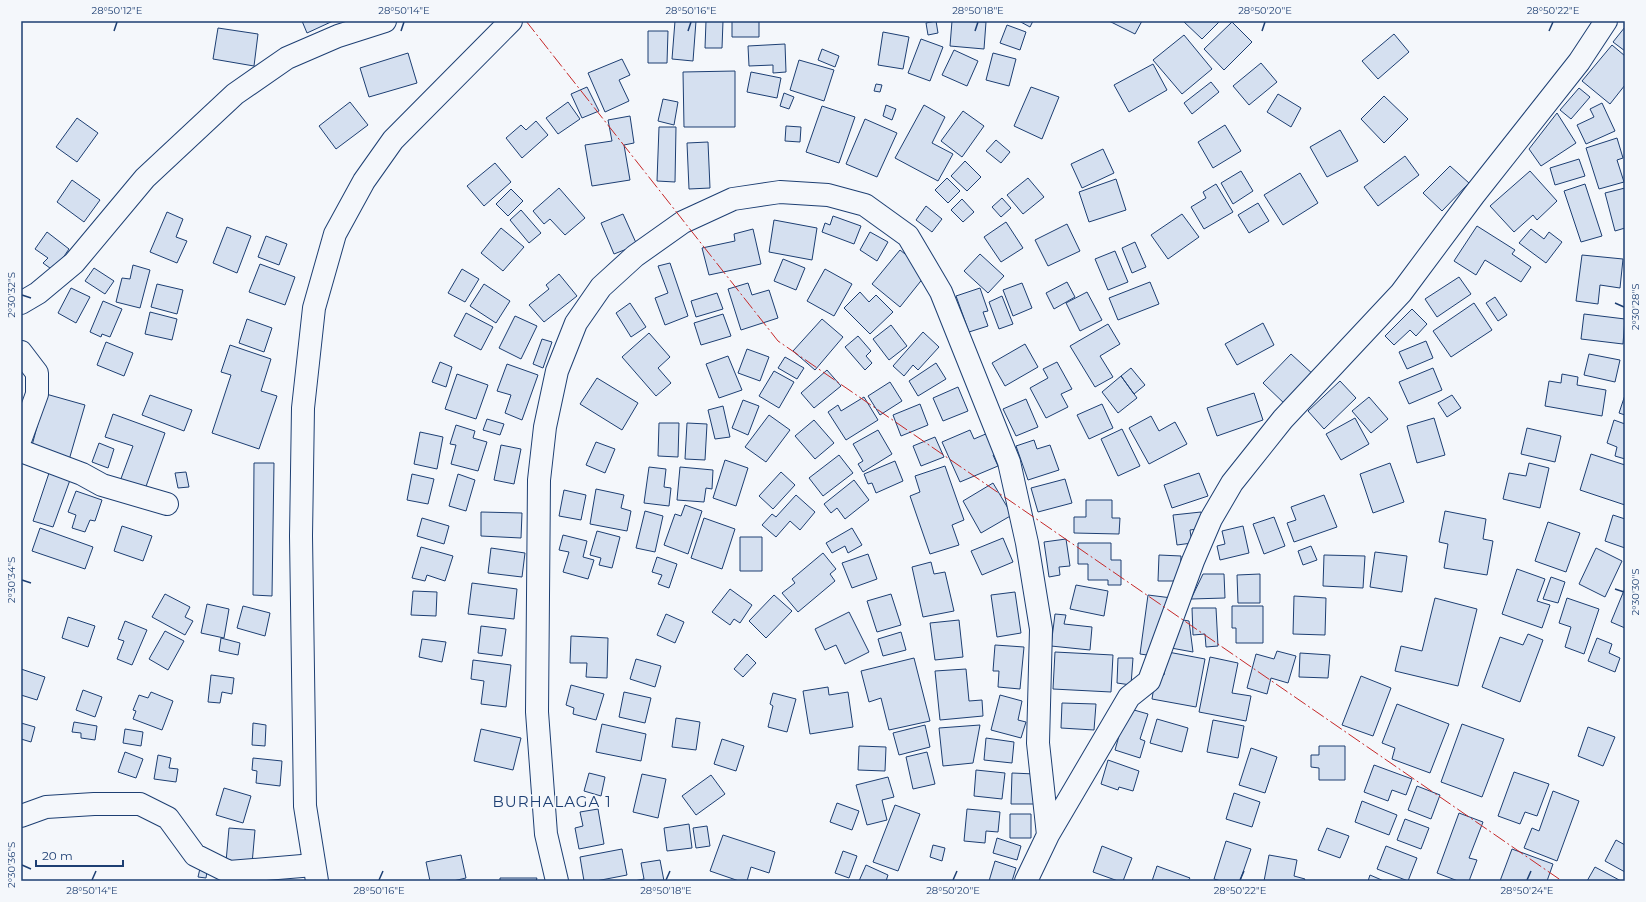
<svg xmlns="http://www.w3.org/2000/svg" width="1646" height="902" font-family="Montserrat,sans-serif">
<rect width="100%" height="100%" fill="#f4f7fb"/>
<path fill="#d5e0f0" stroke="#1d3f73" d="M 302,21 L 333,21 L 307,33 Z
M 675,21 L 696,21 L 693,61 L 672,59 Z
M 706,21 L 723,21 L 722,48 L 705,48 Z
M 732,21 L 759,21 L 759,37 L 732,37 Z
M 936,21 L 938,33 L 928,35 L 926,23 Z
M 952,21 L 986,22 L 984,49 L 950,46 Z
M 1019,21 L 1033,21 L 1030,27 Z
M 1109,21 L 1142,21 L 1135,34 Z
M 1183,21 L 1220,21 L 1202,39 Z
M 1232,22 L 1252,42 L 1224,70 L 1204,49 Z
M 1007,25 L 1026,32 L 1020,50 L 1000,43 Z
M 1625,27 L 1625,51 L 1613,42 Z
M 218,28 L 258,34 L 254,66 L 213,59 Z
M 648,31 L 668,31 L 667,63 L 648,63 Z
M 883,32 L 909,37 L 903,69 L 878,65 Z
M 1394,34 L 1409,52 L 1378,79 L 1362,61 Z
M 1184,35 L 1212,69 L 1182,94 L 1153,60 Z
M 921,39 L 943,47 L 930,81 L 908,73 Z
M 785,44 L 786,72 L 773,73 L 773,65 L 749,66 L 748,46 Z
M 1612,45 L 1625,56 L 1625,85 L 1610,104 L 1582,81 Z
M 822,49 L 839,56 L 835,67 L 818,60 Z
M 954,50 L 978,61 L 967,86 L 942,75 Z
M 408,53 L 417,83 L 369,97 L 360,68 Z
M 993,53 L 1016,59 L 1009,86 L 986,80 Z
M 622,59 L 630,75 L 619,80 L 629,101 L 605,112 L 588,73 Z
M 799,60 L 834,70 L 824,101 L 790,90 Z
M 1261,63 L 1277,82 L 1249,105 L 1233,86 Z
M 1153,64 L 1167,90 L 1129,112 L 1114,85 Z
M 735,71 L 735,127 L 684,127 L 683,72 Z
M 751,72 L 781,78 L 777,98 L 747,92 Z
M 1211,82 L 1219,92 L 1192,114 L 1184,103 Z
M 876,84 L 882,85 L 880,92 L 874,91 Z
M 587,87 L 599,111 L 582,118 L 571,94 Z
M 1031,87 L 1059,97 L 1042,139 L 1014,126 Z
M 1579,88 L 1590,97 L 1571,119 L 1560,110 Z
M 784,93 L 794,97 L 789,109 L 780,106 Z
M 1278,94 L 1301,108 L 1291,127 L 1267,112 Z
M 1384,96 L 1408,119 L 1384,143 L 1361,119 Z
M 663,99 L 678,102 L 674,125 L 658,121 Z
M 350,102 L 368,125 L 336,149 L 319,126 Z
M 568,102 L 580,119 L 558,134 L 546,118 Z
M 1602,103 L 1615,131 L 1586,144 L 1577,125 L 1594,117 L 1590,109 Z
M 886,105 L 896,109 L 892,120 L 883,116 Z
M 924,105 L 945,117 L 932,143 L 953,154 L 938,181 L 895,158 Z
M 822,106 L 855,117 L 839,163 L 806,152 Z
M 963,111 L 984,126 L 962,157 L 941,141 Z
M 1557,113 L 1576,143 L 1541,166 L 1529,149 Z
M 630,116 L 634,143 L 624,145 L 630,180 L 592,186 L 585,145 L 612,141 L 608,120 Z
M 77,118 L 98,133 L 77,162 L 56,147 Z
M 865,119 L 897,133 L 877,177 L 846,164 Z
M 536,121 L 548,135 L 522,158 L 506,138 L 521,125 L 526,130 Z
M 1225,125 L 1241,151 L 1213,168 L 1198,142 Z
M 786,126 L 801,127 L 800,142 L 785,141 Z
M 659,127 L 676,127 L 675,182 L 657,181 Z
M 1340,130 L 1358,161 L 1327,177 L 1310,147 Z
M 1617,138 L 1623,158 L 1617,160 L 1624,182 L 1599,189 L 1586,148 Z
M 996,140 L 1010,152 L 1001,163 L 986,151 Z
M 708,142 L 710,188 L 689,189 L 687,143 Z
M 1103,149 L 1114,173 L 1082,188 L 1071,164 Z
M 1405,156 L 1419,175 L 1378,206 L 1364,187 Z
M 1579,159 L 1585,176 L 1555,185 L 1550,168 Z
M 965,161 L 981,177 L 967,191 L 951,176 Z
M 495,163 L 511,182 L 484,206 L 467,186 Z
M 1450,166 L 1469,183 L 1442,211 L 1423,193 Z
M 1241,171 L 1253,191 L 1233,204 L 1221,183 Z
M 1530,171 L 1557,201 L 1537,220 L 1533,215 L 1514,232 L 1490,206 Z
M 1300,173 L 1318,203 L 1283,225 L 1264,195 Z
M 947,178 L 960,191 L 948,203 L 935,190 Z
M 1028,178 L 1044,197 L 1023,214 L 1007,195 Z
M 1116,179 L 1126,210 L 1089,222 L 1079,192 Z
M 72,180 L 100,200 L 84,222 L 57,202 Z
M 1216,184 L 1233,212 L 1204,229 L 1191,207 L 1206,198 L 1203,192 Z
M 1585,184 L 1602,236 L 1581,242 L 1564,191 Z
M 559,188 L 585,218 L 565,235 L 550,219 L 544,224 L 533,211 Z
M 1625,188 L 1625,228 L 1615,231 L 1605,193 Z
M 511,189 L 523,201 L 508,216 L 496,204 Z
M 1002,198 L 1011,208 L 1001,217 L 992,207 Z
M 962,199 L 974,212 L 963,222 L 951,210 Z
M 1258,203 L 1269,221 L 1249,233 L 1238,215 Z
M 926,206 L 942,219 L 932,232 L 916,220 Z
M 521,210 L 541,233 L 529,243 L 510,220 Z
M 167,212 L 183,219 L 176,237 L 187,241 L 177,263 L 150,252 Z
M 623,214 L 637,245 L 614,254 L 601,223 Z
M 1182,214 L 1199,237 L 1168,259 L 1151,235 Z
M 833,216 L 861,226 L 854,244 L 822,232 L 825,223 L 830,225 Z
M 774,220 L 817,228 L 812,260 L 769,252 Z
M 1006,222 L 1023,248 L 1001,262 L 984,237 Z
M 1067,224 L 1080,251 L 1048,266 L 1035,240 Z
M 1477,226 L 1515,250 L 1512,254 L 1531,267 L 1521,282 L 1485,260 L 1476,275 L 1454,261 Z
M 227,227 L 251,236 L 237,273 L 213,263 Z
M 501,228 L 524,247 L 503,271 L 481,253 Z
M 753,229 L 761,264 L 709,275 L 702,248 L 735,241 L 734,234 Z
M 1531,229 L 1544,239 L 1549,232 L 1562,242 L 1546,263 L 1519,243 Z
M 47,232 L 69,249 L 54,271 L 43,263 L 48,258 L 35,249 Z
M 870,232 L 888,242 L 877,261 L 860,250 Z
M 266,236 L 287,244 L 279,265 L 258,257 Z
M 1135,242 L 1146,267 L 1132,273 L 1122,248 Z
M 900,250 L 928,272 L 900,307 L 872,284 Z
M 1115,251 L 1128,282 L 1108,290 L 1095,259 Z
M 980,254 L 1004,276 L 988,293 L 964,271 Z
M 1582,255 L 1623,259 L 1620,288 L 1600,285 L 1598,304 L 1576,301 Z
M 783,259 L 805,268 L 796,290 L 774,281 Z
M 670,263 L 688,316 L 665,325 L 655,298 L 668,293 L 658,266 Z
M 260,264 L 295,277 L 285,305 L 249,292 Z
M 133,265 L 150,270 L 140,308 L 116,302 L 122,278 L 130,279 Z
M 94,268 L 114,281 L 105,294 L 85,281 Z
M 462,269 L 479,279 L 465,302 L 448,293 Z
M 825,269 L 852,284 L 834,316 L 807,301 Z
M 559,274 L 577,296 L 544,322 L 529,305 L 549,289 L 546,285 Z
M 1459,277 L 1471,294 L 1437,317 L 1425,299 Z
M 1067,282 L 1075,297 L 1054,309 L 1046,293 Z
M 1150,282 L 1159,304 L 1118,320 L 1109,298 Z
M 748,283 L 752,295 L 769,290 L 778,318 L 741,330 L 728,289 Z
M 1022,283 L 1032,308 L 1013,316 L 1003,290 Z
M 157,284 L 183,290 L 177,314 L 151,307 Z
M 484,284 L 510,301 L 496,323 L 470,306 Z
M 71,288 L 90,297 L 76,323 L 58,313 Z
M 980,288 L 988,311 L 983,312 L 988,326 L 969,332 L 956,296 Z
M 860,292 L 869,302 L 876,295 L 893,312 L 870,334 L 844,308 Z
M 1087,292 L 1102,320 L 1080,331 L 1066,303 Z
M 717,293 L 723,309 L 696,317 L 691,301 Z
M 1002,296 L 1013,324 L 999,329 L 989,302 Z
M 1495,297 L 1507,315 L 1498,321 L 1486,303 Z
M 103,301 L 122,309 L 110,337 L 102,334 L 101,337 L 90,332 Z
M 630,303 L 646,327 L 631,337 L 616,313 Z
M 1474,303 L 1492,330 L 1451,357 L 1433,331 Z
M 1412,309 L 1427,324 L 1416,336 L 1410,330 L 1394,345 L 1385,336 Z
M 150,312 L 177,319 L 172,340 L 145,334 Z
M 466,313 L 493,327 L 481,350 L 454,336 Z
M 723,314 L 731,336 L 701,345 L 694,323 Z
M 1584,314 L 1625,319 L 1623,344 L 1581,339 Z
M 515,316 L 537,326 L 521,359 L 499,348 Z
M 247,319 L 272,328 L 264,352 L 239,343 Z
M 822,319 L 843,337 L 815,370 L 793,351 Z
M 1263,323 L 1274,345 L 1237,365 L 1225,344 Z
M 1108,324 L 1120,344 L 1100,356 L 1113,377 L 1095,387 L 1070,346 Z
M 891,325 L 907,346 L 889,360 L 873,339 Z
M 923,332 L 939,347 L 918,370 L 913,365 L 904,376 L 893,366 Z
M 649,333 L 670,357 L 658,368 L 671,383 L 656,396 L 622,357 Z
M 858,336 L 871,351 L 866,356 L 872,363 L 865,370 L 845,347 Z
M 542,339 L 552,342 L 543,368 L 533,364 Z
M 1426,341 L 1433,358 L 1407,369 L 1399,352 Z
M 106,342 L 133,353 L 124,376 L 97,365 Z
M 1025,344 L 1038,367 L 1005,386 L 992,363 Z
M 230,345 L 271,359 L 261,391 L 277,396 L 259,449 L 212,433 L 231,375 L 221,372 Z
M 747,349 L 769,357 L 760,381 L 738,373 Z
M 1291,354 L 1315,376 L 1287,406 L 1263,383 Z
M 1589,354 L 1620,360 L 1615,382 L 1584,375 Z
M 728,356 L 742,390 L 719,398 L 706,364 Z
M 785,357 L 804,368 L 797,379 L 778,368 Z
M 440,362 L 452,367 L 446,387 L 432,382 Z
M 1057,362 L 1072,389 L 1061,394 L 1068,407 L 1046,418 L 1030,388 L 1048,378 L 1043,369 Z
M 936,363 L 946,379 L 918,396 L 909,381 Z
M 507,364 L 538,375 L 522,420 L 505,413 L 511,395 L 497,391 Z
M 1131,368 L 1145,385 L 1134,394 L 1121,376 Z
M 1433,368 L 1442,390 L 1409,404 L 1399,382 Z
M 827,370 L 841,386 L 814,408 L 801,393 Z
M 774,371 L 794,382 L 779,408 L 759,396 Z
M 457,374 L 488,385 L 476,419 L 445,409 Z
M 1562,374 L 1578,377 L 1577,385 L 1606,390 L 1602,416 L 1545,406 L 1549,381 L 1561,383 Z
M 1121,376 L 1137,398 L 1118,413 L 1102,392 Z
M 597,378 L 638,403 L 622,430 L 580,404 Z
M 1340,381 L 1356,398 L 1324,429 L 1308,411 Z
M 890,382 L 902,401 L 880,415 L 868,396 Z
M 958,387 L 968,411 L 943,421 L 933,398 Z
M 1254,393 L 1263,420 L 1217,436 L 1207,408 Z
M 46,394 L 85,405 L 69,460 L 31,449 Z
M 150,395 L 192,410 L 184,431 L 142,415 Z
M 1452,395 L 1461,408 L 1447,417 L 1438,403 Z
M 1625,395 L 1625,415 L 1619,413 Z
M 864,397 L 878,420 L 846,440 L 828,412 L 838,405 L 841,411 Z
M 1369,397 L 1388,419 L 1371,433 L 1352,411 Z
M 1026,399 L 1038,427 L 1016,436 L 1003,409 Z
M 743,400 L 759,406 L 748,435 L 732,428 Z
M 920,404 L 928,425 L 901,436 L 893,415 Z
M 1102,404 L 1113,428 L 1089,439 L 1077,415 Z
M 723,406 L 730,437 L 715,439 L 708,410 Z
M 113,414 L 165,433 L 144,492 L 119,484 L 133,446 L 105,437 Z
M 769,415 L 790,430 L 766,462 L 745,447 Z
M 1151,416 L 1159,431 L 1175,422 L 1187,444 L 1149,464 L 1129,428 Z
M 1355,418 L 1369,444 L 1341,460 L 1326,434 Z
M 1434,418 L 1445,455 L 1417,463 L 1407,426 Z
M 487,419 L 504,424 L 500,435 L 483,430 Z
M 814,420 L 834,443 L 815,459 L 795,436 Z
M 1614,420 L 1625,424 L 1625,459 L 1615,456 L 1617,447 L 1607,443 Z
M 659,423 L 679,423 L 678,457 L 658,456 Z
M 687,423 L 707,424 L 705,460 L 685,459 Z
M 456,425 L 475,431 L 473,438 L 487,442 L 478,471 L 451,464 L 456,445 L 450,444 Z
M 1527,428 L 1561,436 L 1555,462 L 1521,454 Z
M 1122,429 L 1140,466 L 1118,476 L 1101,439 Z
M 878,430 L 892,454 L 863,472 L 858,464 L 863,461 L 853,444 Z
M 970,430 L 974,439 L 988,433 L 997,453 L 993,455 L 998,466 L 960,482 L 942,442 Z
M 420,432 L 443,437 L 437,469 L 414,464 Z
M 935,437 L 944,457 L 921,466 L 913,446 Z
M 1034,440 L 1037,449 L 1050,445 L 1059,470 L 1028,480 L 1016,446 Z
M 596,442 L 615,449 L 605,473 L 586,465 Z
M 99,443 L 114,449 L 108,468 L 92,462 Z
M 501,445 L 521,449 L 514,484 L 494,480 Z
M 1591,454 L 1625,465 L 1625,505 L 1580,490 Z
M 839,455 L 853,473 L 823,496 L 809,478 Z
M 725,460 L 748,468 L 736,506 L 713,498 Z
M 895,461 L 903,481 L 876,493 L 872,483 L 868,484 L 864,474 Z
M 254,463 L 274,463 L 272,596 L 253,595 Z
M 1390,463 L 1404,502 L 1373,513 L 1360,474 Z
M 1529,463 L 1549,468 L 1540,508 L 1503,499 L 1509,473 L 1526,476 Z
M 945,466 L 964,520 L 952,525 L 959,545 L 930,554 L 910,496 L 920,492 L 915,476 Z
M 649,467 L 666,469 L 664,487 L 671,488 L 669,506 L 644,503 Z
M 680,467 L 713,470 L 712,489 L 706,488 L 704,502 L 677,500 Z
M 186,472 L 189,487 L 178,488 L 175,473 Z
M 781,472 L 795,485 L 773,509 L 759,496 Z
M 49,473 L 70,480 L 53,527 L 33,521 Z
M 1199,473 L 1208,496 L 1172,508 L 1164,485 Z
M 412,474 L 434,479 L 428,504 L 407,500 Z
M 458,474 L 475,480 L 466,511 L 449,506 Z
M 1065,479 L 1072,503 L 1038,512 L 1031,488 Z
M 854,480 L 869,500 L 845,519 L 837,508 L 831,513 L 824,504 Z
M 993,483 L 1012,515 L 981,533 L 963,501 Z
M 596,489 L 624,495 L 621,508 L 631,511 L 627,531 L 590,524 Z
M 564,490 L 586,495 L 581,520 L 559,516 Z
M 76,491 L 102,500 L 95,521 L 90,520 L 85,532 L 72,528 L 76,515 L 68,512 Z
M 796,495 L 815,512 L 800,530 L 790,521 L 776,537 L 762,525 L 772,514 L 776,517 Z
M 1324,495 L 1337,527 L 1294,542 L 1287,523 L 1296,520 L 1291,507 Z
M 1086,500 L 1112,500 L 1112,518 L 1120,518 L 1119,534 L 1074,533 L 1074,517 L 1086,517 Z
M 685,505 L 702,511 L 688,554 L 664,545 L 675,514 L 681,516 Z
M 645,511 L 663,516 L 655,552 L 636,548 Z
M 1445,511 L 1486,519 L 1483,539 L 1493,541 L 1487,575 L 1444,568 L 1448,544 L 1439,542 Z
M 481,512 L 522,513 L 521,538 L 481,536 Z
M 1201,512 L 1204,528 L 1190,530 L 1192,543 L 1177,545 L 1173,515 Z
M 1613,515 L 1625,519 L 1625,548 L 1605,541 Z
M 1274,517 L 1285,546 L 1264,554 L 1253,524 Z
M 422,518 L 449,526 L 444,544 L 417,536 Z
M 704,518 L 735,529 L 722,569 L 691,558 Z
M 1548,522 L 1580,533 L 1566,572 L 1535,561 Z
M 122,526 L 152,536 L 143,561 L 114,551 Z
M 1243,526 L 1249,553 L 1220,560 L 1217,546 L 1225,544 L 1222,531 Z
M 40,528 L 93,547 L 85,569 L 32,551 Z
M 852,528 L 862,545 L 848,553 L 845,546 L 832,553 L 826,543 Z
M 597,531 L 620,537 L 612,568 L 599,565 L 601,558 L 590,555 Z
M 563,535 L 587,541 L 583,557 L 594,560 L 588,579 L 563,572 L 569,552 L 559,550 Z
M 740,537 L 762,537 L 762,571 L 740,571 Z
M 1003,538 L 1013,562 L 982,575 L 971,551 Z
M 1066,539 L 1070,566 L 1059,567 L 1060,575 L 1049,577 L 1044,542 Z
M 1078,543 L 1111,543 L 1111,560 L 1121,560 L 1121,585 L 1108,585 L 1108,580 L 1088,580 L 1088,564 L 1078,564 Z
M 1311,546 L 1317,560 L 1303,565 L 1298,551 Z
M 421,547 L 453,556 L 445,581 L 427,575 L 425,581 L 412,578 Z
M 491,548 L 525,553 L 522,577 L 488,573 Z
M 1596,548 L 1622,561 L 1605,597 L 1579,584 Z
M 1375,552 L 1407,556 L 1402,592 L 1370,587 Z
M 823,553 L 836,569 L 830,574 L 835,581 L 798,612 L 782,593 L 795,583 L 792,579 Z
M 868,554 L 877,579 L 852,588 L 842,563 Z
M 1159,555 L 1181,556 L 1180,581 L 1158,581 Z
M 1324,555 L 1365,556 L 1363,588 L 1323,586 Z
M 657,557 L 677,564 L 669,588 L 658,584 L 662,575 L 652,572 Z
M 931,562 L 934,574 L 945,572 L 954,611 L 923,617 L 912,567 Z
M 1517,569 L 1545,579 L 1537,601 L 1550,605 L 1542,628 L 1502,614 Z
M 1203,574 L 1224,574 L 1225,598 L 1191,599 Z
M 1260,574 L 1260,603 L 1238,603 L 1237,575 Z
M 1551,577 L 1565,582 L 1558,603 L 1543,599 Z
M 472,583 L 517,589 L 514,619 L 468,614 Z
M 1076,585 L 1108,591 L 1104,616 L 1070,609 Z
M 1625,588 L 1625,628 L 1611,622 Z
M 730,589 L 752,605 L 740,623 L 734,619 L 730,625 L 712,612 Z
M 413,591 L 437,592 L 436,616 L 411,615 Z
M 1015,592 L 1021,633 L 997,637 L 991,595 Z
M 165,594 L 190,607 L 185,617 L 193,621 L 185,635 L 152,617 Z
M 891,594 L 901,625 L 877,632 L 867,601 Z
M 774,595 L 792,611 L 766,638 L 749,621 Z
M 1148,595 L 1172,598 L 1168,622 L 1159,621 L 1154,656 L 1140,654 Z
M 1294,596 L 1326,598 L 1325,635 L 1293,634 Z
M 1435,598 L 1477,609 L 1458,686 L 1395,671 L 1401,646 L 1422,651 Z
M 1567,598 L 1599,609 L 1584,654 L 1565,647 L 1571,627 L 1559,623 Z
M 207,604 L 229,609 L 224,638 L 201,633 Z
M 243,606 L 270,613 L 265,636 L 237,628 Z
M 1232,606 L 1263,606 L 1263,643 L 1236,643 L 1236,628 L 1232,628 Z
M 1192,608 L 1216,608 L 1218,646 L 1206,647 L 1205,634 L 1193,635 Z
M 849,612 L 869,652 L 845,664 L 836,645 L 825,650 L 815,629 Z
M 666,614 L 684,622 L 675,643 L 657,635 Z
M 1055,614 L 1066,615 L 1064,624 L 1092,627 L 1090,650 L 1051,646 Z
M 68,617 L 95,626 L 88,647 L 62,638 Z
M 1177,619 L 1189,621 L 1193,652 L 1171,648 Z
M 959,620 L 963,657 L 935,660 L 930,623 Z
M 125,621 L 147,630 L 132,665 L 117,659 L 124,641 L 118,639 Z
M 481,626 L 506,629 L 502,656 L 478,653 Z
M 165,631 L 184,641 L 168,670 L 149,659 Z
M 901,632 L 906,650 L 883,656 L 878,639 Z
M 1528,634 L 1543,640 L 1520,702 L 1482,687 L 1500,637 L 1523,645 Z
M 571,636 L 608,638 L 607,678 L 586,677 L 587,663 L 570,663 Z
M 221,638 L 240,643 L 238,655 L 219,651 Z
M 1597,638 L 1612,644 L 1609,653 L 1620,658 L 1615,672 L 1588,661 Z
M 422,639 L 446,642 L 442,662 L 419,657 Z
M 995,645 L 1024,647 L 1020,689 L 998,687 L 999,671 L 993,671 Z
M 1277,651 L 1296,656 L 1288,683 L 1271,678 L 1267,694 L 1247,688 L 1256,654 L 1274,659 Z
M 1055,652 L 1113,655 L 1111,692 L 1053,689 Z
M 1168,652 L 1205,659 L 1196,707 L 1152,699 L 1156,674 L 1164,675 Z
M 1300,653 L 1330,655 L 1328,678 L 1299,677 Z
M 747,654 L 756,663 L 743,677 L 734,669 Z
M 1210,657 L 1238,663 L 1232,693 L 1251,696 L 1246,721 L 1199,712 Z
M 914,658 L 930,721 L 889,730 L 881,698 L 869,702 L 861,671 Z
M 1118,658 L 1133,658 L 1131,685 L 1117,683 Z
M 636,659 L 661,666 L 655,687 L 630,679 Z
M 473,660 L 511,665 L 506,707 L 481,704 L 484,681 L 471,679 Z
M 21,669 L 45,677 L 37,700 L 21,695 Z
M 966,669 L 969,701 L 982,700 L 983,716 L 940,720 L 935,671 Z
M 211,675 L 234,678 L 232,694 L 222,692 L 220,703 L 208,702 Z
M 1361,676 L 1391,688 L 1373,736 L 1342,725 Z
M 571,685 L 604,694 L 596,720 L 573,714 L 574,708 L 566,705 Z
M 828,687 L 829,695 L 848,692 L 853,727 L 810,734 L 803,691 Z
M 83,690 L 102,697 L 95,717 L 76,710 Z
M 151,692 L 173,701 L 162,730 L 133,719 L 136,711 L 133,710 L 139,695 L 148,698 Z
M 624,692 L 651,698 L 645,723 L 619,717 Z
M 773,693 L 796,699 L 787,732 L 768,727 L 773,706 L 770,704 Z
M 1000,695 L 1022,701 L 1018,720 L 1026,722 L 1021,738 L 991,730 Z
M 1062,703 L 1096,704 L 1094,730 L 1061,728 Z
M 1397,704 L 1449,724 L 1430,773 L 1392,759 L 1395,748 L 1382,743 Z
M 1127,708 L 1148,714 L 1140,739 L 1145,741 L 1140,758 L 1115,750 Z
M 676,718 L 700,722 L 696,750 L 672,747 Z
M 1157,719 L 1188,728 L 1182,752 L 1150,743 Z
M 1213,720 L 1244,726 L 1238,758 L 1207,752 Z
M 74,722 L 97,726 L 95,740 L 81,738 L 81,733 L 72,732 Z
M 21,723 L 35,727 L 31,742 L 21,739 Z
M 253,723 L 266,725 L 265,746 L 252,745 Z
M 602,724 L 646,734 L 641,761 L 596,752 Z
M 1462,724 L 1504,739 L 1482,797 L 1441,782 Z
M 925,725 L 930,747 L 899,755 L 893,733 Z
M 980,725 L 973,763 L 943,766 L 939,728 Z
M 1588,727 L 1615,737 L 1603,766 L 1578,756 Z
M 125,729 L 143,732 L 141,746 L 123,743 Z
M 481,729 L 521,738 L 513,770 L 474,761 Z
M 986,738 L 1014,742 L 1012,763 L 984,760 Z
M 722,739 L 744,746 L 736,771 L 714,764 Z
M 859,746 L 886,747 L 885,771 L 858,770 Z
M 1319,746 L 1345,746 L 1345,780 L 1319,780 L 1319,768 L 1311,767 L 1311,755 L 1319,755 Z
M 1251,748 L 1277,757 L 1265,793 L 1239,785 Z
M 125,752 L 143,759 L 136,778 L 118,772 Z
M 927,752 L 935,784 L 913,789 L 906,757 Z
M 158,755 L 171,758 L 169,768 L 178,769 L 176,782 L 154,779 Z
M 253,758 L 282,761 L 280,786 L 256,783 L 257,771 L 252,770 Z
M 1108,760 L 1139,771 L 1133,791 L 1119,787 L 1118,790 L 1101,784 Z
M 1374,765 L 1412,779 L 1406,795 L 1392,790 L 1388,801 L 1364,792 Z
M 976,770 L 1005,773 L 1002,799 L 974,796 Z
M 1514,772 L 1549,784 L 1537,816 L 1525,812 L 1520,824 L 1498,816 Z
M 589,773 L 605,777 L 601,796 L 584,791 Z
M 1012,773 L 1035,774 L 1035,804 L 1011,804 Z
M 642,774 L 666,779 L 658,818 L 633,812 Z
M 711,775 L 725,794 L 696,815 L 682,796 Z
M 888,777 L 894,797 L 882,800 L 887,820 L 867,825 L 856,785 Z
M 1417,786 L 1440,795 L 1431,819 L 1408,810 Z
M 224,788 L 251,796 L 243,823 L 216,815 Z
M 1553,791 L 1579,801 L 1557,861 L 1524,848 L 1532,828 L 1539,831 Z
M 1234,793 L 1260,802 L 1252,827 L 1226,819 Z
M 1362,801 L 1397,815 L 1389,835 L 1355,822 Z
M 837,803 L 859,811 L 852,830 L 830,822 Z
M 895,805 L 920,814 L 898,871 L 873,862 Z
M 598,809 L 604,844 L 579,849 L 575,828 L 583,826 L 580,812 Z
M 967,809 L 1000,812 L 998,832 L 986,831 L 985,843 L 964,841 Z
M 1459,813 L 1483,822 L 1469,858 L 1477,860 L 1469,881 L 1458,881 L 1437,873 Z
M 1010,814 L 1031,814 L 1031,838 L 1010,838 Z
M 1405,819 L 1429,828 L 1421,849 L 1397,840 Z
M 689,824 L 692,848 L 667,851 L 664,828 Z
M 707,826 L 710,846 L 696,848 L 693,828 Z
M 229,828 L 255,830 L 252,864 L 226,862 Z
M 1327,828 L 1349,836 L 1340,858 L 1318,850 Z
M 723,835 L 775,852 L 769,873 L 751,867 L 747,881 L 739,881 L 710,871 Z
M 997,838 L 1021,846 L 1017,860 L 993,853 Z
M 1616,840 L 1625,845 L 1625,872 L 1605,861 Z
M 1226,841 L 1251,849 L 1240,881 L 1221,881 L 1214,879 Z
M 933,845 L 945,848 L 942,861 L 930,857 Z
M 1102,846 L 1132,858 L 1123,881 L 1118,881 L 1093,872 Z
M 1386,846 L 1417,858 L 1408,881 L 1377,869 Z
M 622,849 L 627,875 L 596,881 L 584,881 L 580,857 Z
M 1512,849 L 1553,864 L 1547,881 L 1500,881 Z
M 843,851 L 857,856 L 849,878 L 835,873 Z
M 461,855 L 466,878 L 453,881 L 430,881 L 426,862 Z
M 1269,855 L 1297,860 L 1294,876 L 1305,879 L 1304,881 L 1264,881 Z
M 660,860 L 664,881 L 634,881 L 644,879 L 641,863 Z
M 995,861 L 1016,868 L 1012,881 L 989,881 Z
M 201,864 L 208,865 L 206,878 L 198,877 Z
M 866,865 L 888,875 L 886,881 L 859,881 Z
M 1157,866 L 1190,878 L 1188,881 L 1152,881 Z
M 1595,867 L 1621,881 L 1587,881 Z
M 1370,875 L 1384,881 L 1368,881 Z
M 500,878 L 537,878 L 536,881 L 500,881 Z"/>
<g fill="none" stroke-linecap="round" stroke-linejoin="round">
<g stroke="#1d3f73" stroke-width="24">
<path id="minor" d="M 21,303 L 38,293 L 74,263 L 145,178 L 235,94 L 287,58 L 338,36 L 385,21
M 21,352 L 37,373 L 37,394 L 21,438
M 21,451 L 82,474 L 102,485 L 167,504
M 21,816 L 46,807 L 94,804 L 140,804 L 168,818 L 195,855 L 229,872 L 314,865
M 557,881 L 546,834 L 537,712 L 539,480 L 545,427 L 557,371 L 576,323 L 601,287 L 635,256 L 683,222 L 733,199 L 780,192 L 828,195 L 865,205 L 908,236 L 941,292 L 1009,462 L 1027,543 L 1041,629 L 1038,743 L 1048,835
M 1026,881 L 1048,835 L 1129,697 L 1149,681 L 1193,561 L 1211,519 L 1232,483 L 1283,419 L 1401,293 L 1474,195 L 1579,62 L 1606,21"/>
</g>
<g stroke="#1d3f73" stroke-width="24">
<path id="tertiary" d="M 317,881 L 305,806 L 301,536 L 303,408 L 314,308 L 335,234 L 364,181 L 393,140 L 511,21"/>
</g>
<use href="#minor" stroke="#f4f7fb" stroke-width="22"/>
<use href="#tertiary" stroke="#f4f7fb" stroke-width="22"/>
<path stroke="#c62828" stroke-width="1" stroke-dasharray="14 3 2 3" stroke-linecap="butt" d="M 526,21 L 778,341 L 1562,881"/>
</g>
<path fill="none" stroke="#1d3f73" stroke-width="1.5" d="M 114,31 L 117,22M 401,31 L 404,22M 688,31 L 691,22M 975,31 L 978,22M 1262,31 L 1265,22M 1549,31 L 1553,22M 22,295 L 31,298M 1615,303 L 1624,307M 22,580 L 31,583M 1615,589 L 1624,592M 22,865 L 31,869M 92,880 L 96,871M 379,880 L 383,871M 666,880 L 670,871M 953,880 L 957,871M 1240,880 L 1244,871M 1527,880 L 1531,871"/>
<g text-anchor="middle" dominant-baseline="central" stroke-width="3" stroke-linejoin="round" paint-order="stroke">
<g font-size="15" letter-spacing="1" fill="#1d3f73" stroke="#f4f7fb">
<text x="552" y="801">BURHALAGA 1</text>
</g>
</g>
<rect width="1646" height="902" fill="none" stroke="#f4f7fb" stroke-width="44"/>
<path d="M36 860v6h87v-6" fill="none" stroke="#1d3f73" stroke-width="2"/>
<text x="42" y="860" font-size="12" fill="#1d3f73" stroke="#f4f7fb" stroke-width="3" paint-order="stroke">20 m</text>
<rect x="22" y="22" width="1602" height="858" fill="none" stroke="#1d3f73" stroke-width="1.5"/>
<g font-size="10" text-anchor="middle" fill="#1d3f73">
<text x="117" y="14">28°50'12"E</text>
<text x="404" y="14">28°50'14"E</text>
<text x="691" y="14">28°50'16"E</text>
<text x="978" y="14">28°50'18"E</text>
<text x="1265" y="14">28°50'20"E</text>
<text x="1553" y="14">28°50'22"E</text>
<text transform="translate(11 295) rotate(-90)" y="4">2°30'32"S</text>
<text transform="translate(1635 307) rotate(-90)" y="4">2°30'28"S</text>
<text transform="translate(11 580) rotate(-90)" y="4">2°30'34"S</text>
<text transform="translate(1635 592) rotate(-90)" y="4">2°30'30"S</text>
<text transform="translate(11 865) rotate(-90)" y="4">2°30'36"S</text>
<text x="92" y="894">28°50'14"E</text>
<text x="379" y="894">28°50'16"E</text>
<text x="666" y="894">28°50'18"E</text>
<text x="953" y="894">28°50'20"E</text>
<text x="1240" y="894">28°50'22"E</text>
<text x="1527" y="894">28°50'24"E</text>
</g>
</svg>
